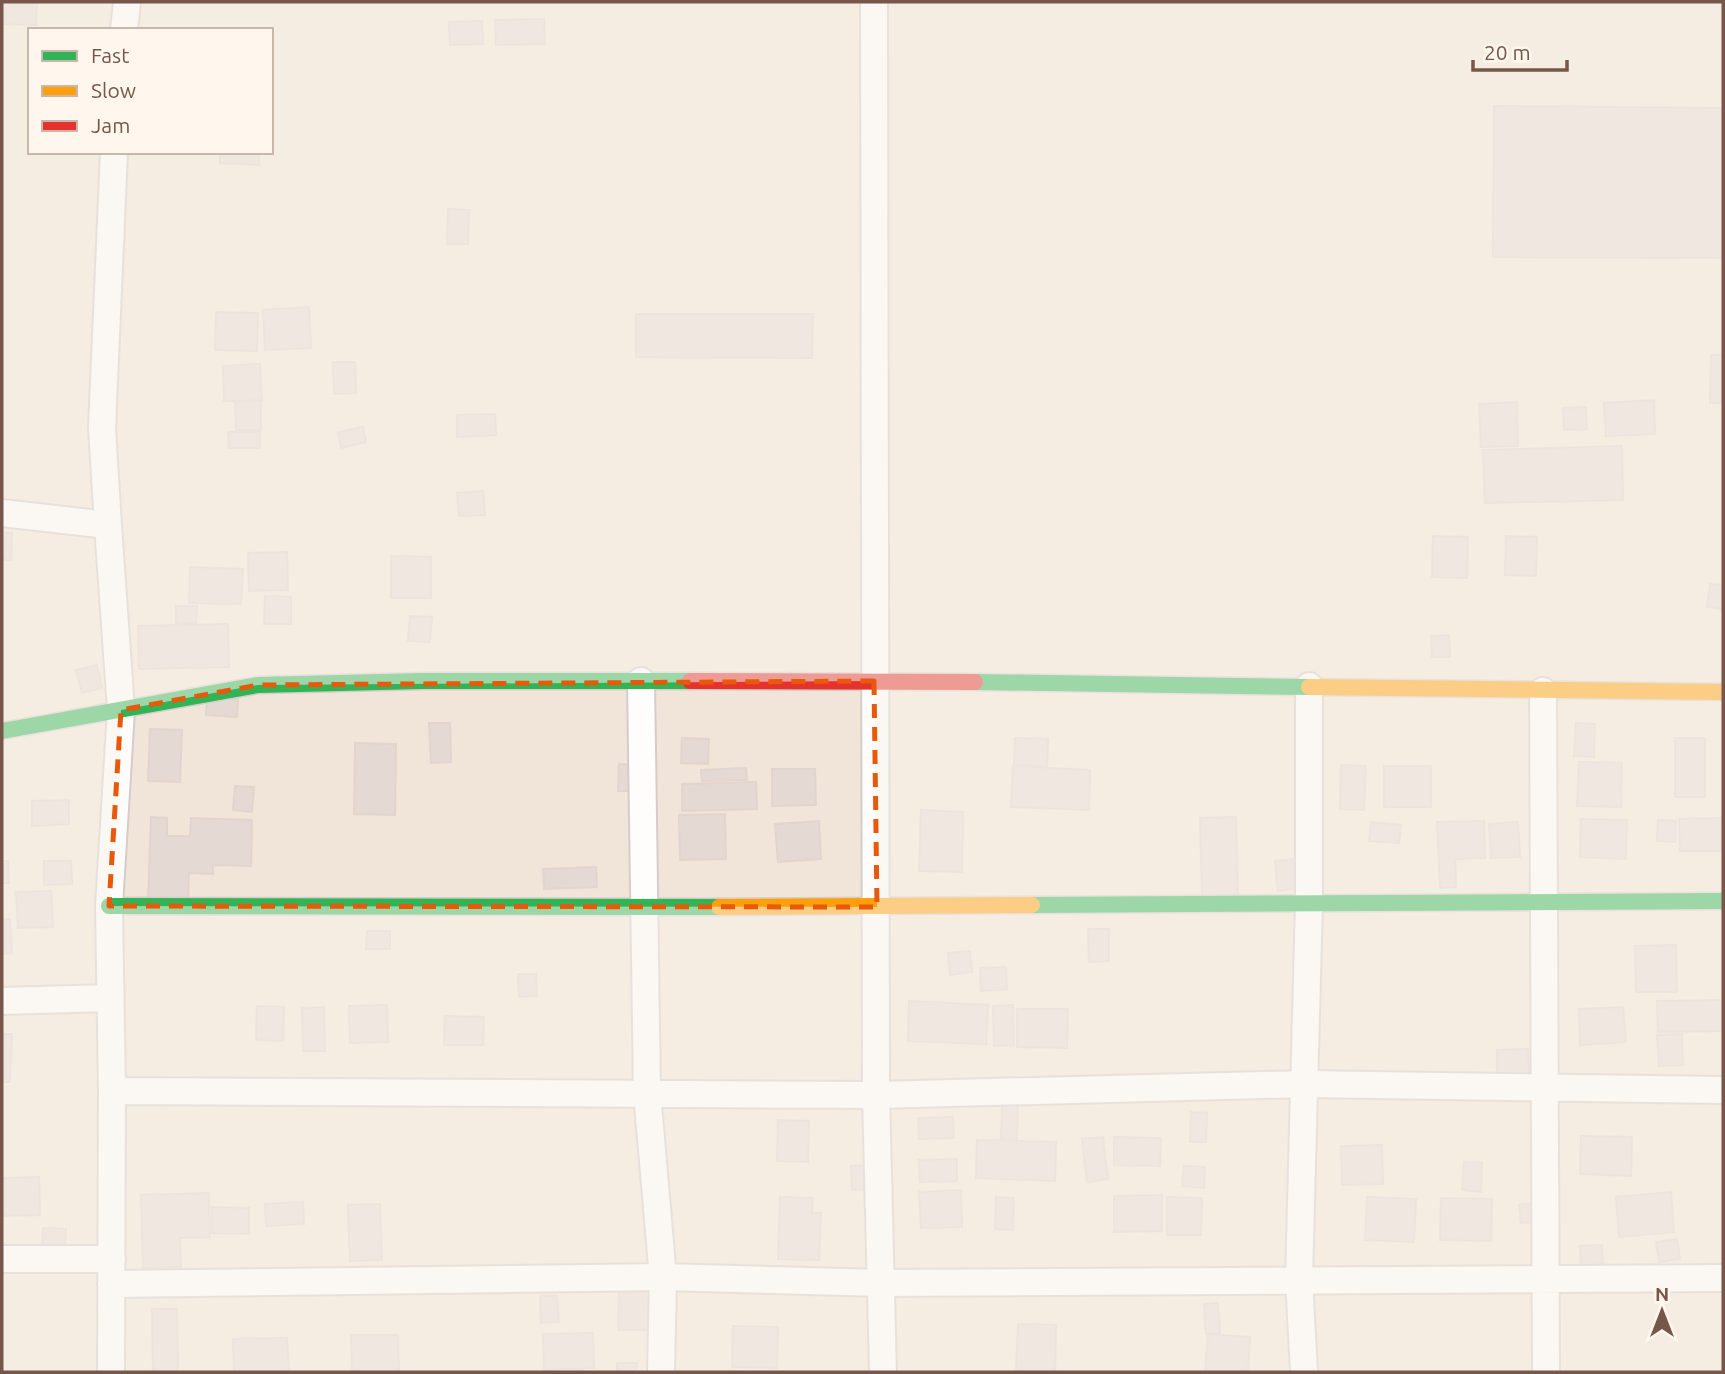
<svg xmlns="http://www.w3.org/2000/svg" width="1725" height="1374" font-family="Ubuntu,sans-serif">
<rect width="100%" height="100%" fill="#f8f2eb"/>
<path fill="#f1e4d8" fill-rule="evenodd" d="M 2,2 L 1723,2 L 1723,1372 L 2,1372 ZM 30,30 L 271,30 L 271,152 L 30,152 Z"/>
<path fill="#e4dad3" stroke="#e1d5cd" stroke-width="2" d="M 2,2 L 37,2 L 36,25 L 2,24 Z
M 544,19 L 545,44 L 496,45 L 495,20 Z
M 482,21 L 483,44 L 450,45 L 449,22 Z
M 1494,106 L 1723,108 L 1723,258 L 1493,257 Z
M 220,152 L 259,152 L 259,165 L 220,163 Z
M 448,209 L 469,210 L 468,244 L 447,244 Z
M 309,307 L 311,348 L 265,350 L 263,310 Z
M 216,312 L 258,313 L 257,351 L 215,350 Z
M 636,314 L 813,314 L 812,358 L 636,357 Z
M 1711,355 L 1723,355 L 1723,403 L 1710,403 Z
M 333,362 L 355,362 L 356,393 L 334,394 Z
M 260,364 L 262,400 L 224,401 L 223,366 Z
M 1654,400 L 1655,434 L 1606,436 L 1604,403 Z
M 261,401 L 261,430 L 236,430 L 235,402 Z
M 1517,402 L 1518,446 L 1481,447 L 1479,404 Z
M 1586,407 L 1587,429 L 1564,430 L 1563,408 Z
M 495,414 L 496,435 L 457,437 L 457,415 Z
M 363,427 L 366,442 L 341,448 L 338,432 Z
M 228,432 L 260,432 L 260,448 L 229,448 Z
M 1622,446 L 1623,500 L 1485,503 L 1483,450 Z
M 483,491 L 485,515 L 459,516 L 457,493 Z
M 2,533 L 12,533 L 11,560 L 2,560 Z
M 1433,536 L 1468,537 L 1467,578 L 1432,577 Z
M 1506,536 L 1537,537 L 1536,576 L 1505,575 Z
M 287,552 L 288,590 L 249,591 L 248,553 Z
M 391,556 L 431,557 L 431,598 L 391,598 Z
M 190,567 L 243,569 L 241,604 L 189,603 Z
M 1710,584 L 1723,585 L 1723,609 L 1707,607 Z
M 265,596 L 291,597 L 291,624 L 264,624 Z
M 176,606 L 197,606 L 196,623 L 176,623 Z
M 410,616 L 432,617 L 430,642 L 408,641 Z
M 228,624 L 229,667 L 139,669 L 138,626 Z
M 1449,635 L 1450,657 L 1432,657 L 1431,636 Z
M 97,665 L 102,688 L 82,693 L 76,670 Z
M 207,697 L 238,699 L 237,717 L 206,715 Z
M 429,723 L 450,723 L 451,762 L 431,763 Z
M 1576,723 L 1595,724 L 1594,757 L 1574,756 Z
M 150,729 L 182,730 L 180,782 L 148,781 Z
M 682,738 L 709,739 L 708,764 L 681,763 Z
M 1015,738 L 1048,739 L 1047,766 L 1014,765 Z
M 1675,738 L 1705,738 L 1705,797 L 1675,797 Z
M 355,743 L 396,744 L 395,815 L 354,814 Z
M 1579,762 L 1622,763 L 1621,807 L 1577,806 Z
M 619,764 L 636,765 L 635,791 L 618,791 Z
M 1341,765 L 1366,766 L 1364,810 L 1340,809 Z
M 1013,766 L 1090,770 L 1089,810 L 1011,807 Z
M 1384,766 L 1431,766 L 1431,807 L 1384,807 Z
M 746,768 L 747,780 L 702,781 L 701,770 Z
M 772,769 L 815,769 L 816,805 L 772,806 Z
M 756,782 L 757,809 L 682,811 L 682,784 Z
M 235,786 L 254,787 L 252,812 L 233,810 Z
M 69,800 L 69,824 L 32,826 L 32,801 Z
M 921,810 L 963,812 L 962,872 L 919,871 Z
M 725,814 L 726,859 L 680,860 L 679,815 Z
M 151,817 L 167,818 L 167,836 L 190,836 L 191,818 L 252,820 L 251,866 L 213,865 L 213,874 L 189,873 L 188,904 L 148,903 Z
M 1236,817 L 1238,895 L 1202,896 L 1200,818 Z
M 1721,818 L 1721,851 L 1680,851 L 1679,819 Z
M 1581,819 L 1627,820 L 1626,859 L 1580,857 Z
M 1658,820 L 1676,821 L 1675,842 L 1657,841 Z
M 819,821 L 821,859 L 778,862 L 775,824 Z
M 1484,821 L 1485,858 L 1455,859 L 1456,887 L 1440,888 L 1437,822 Z
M 1371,822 L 1401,825 L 1399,843 L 1369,841 Z
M 1518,822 L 1520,857 L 1491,858 L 1489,824 Z
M 1294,859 L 1297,888 L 1278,891 L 1275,861 Z
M 2,861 L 8,861 L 9,883 L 2,883 Z
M 44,861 L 71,861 L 72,884 L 44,885 Z
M 596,867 L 597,887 L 544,889 L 543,869 Z
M 51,891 L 53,927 L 18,928 L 16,892 Z
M 2,919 L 10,919 L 12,953 L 2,954 Z
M 1088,929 L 1109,929 L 1109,961 L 1089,962 Z
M 367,931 L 390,931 L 390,949 L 366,949 Z
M 1676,945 L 1677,992 L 1636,992 L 1635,946 Z
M 970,951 L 972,972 L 950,975 L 948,953 Z
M 1006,967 L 1007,989 L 981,991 L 980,968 Z
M 518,974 L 536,974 L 537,996 L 519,997 Z
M 1723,1000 L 1723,1031 L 1658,1032 L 1657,1001 Z
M 909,1001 L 988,1005 L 986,1044 L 908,1041 Z
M 387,1005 L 388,1042 L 350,1043 L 349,1006 Z
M 1013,1005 L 1014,1045 L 994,1046 L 993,1006 Z
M 257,1006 L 284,1007 L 283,1041 L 256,1040 Z
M 324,1007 L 325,1051 L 303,1051 L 302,1008 Z
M 1623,1007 L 1626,1042 L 1580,1045 L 1579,1009 Z
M 1017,1009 L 1068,1009 L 1067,1048 L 1017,1047 Z
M 445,1016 L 484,1017 L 483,1045 L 444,1045 Z
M 2,1034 L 12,1034 L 10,1082 L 2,1082 Z
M 1682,1034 L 1683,1065 L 1659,1066 L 1657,1035 Z
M 1528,1049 L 1529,1075 L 1497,1075 L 1497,1050 Z
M 1002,1105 L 1018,1106 L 1017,1140 L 1001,1139 Z
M 1191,1112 L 1207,1113 L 1206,1142 L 1190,1142 Z
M 953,1117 L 954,1138 L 919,1139 L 918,1118 Z
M 778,1120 L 809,1121 L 808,1162 L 777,1161 Z
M 1581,1136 L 1632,1137 L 1631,1176 L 1580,1174 Z
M 1103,1137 L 1108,1179 L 1087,1182 L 1082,1139 Z
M 1114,1137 L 1161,1138 L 1160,1166 L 1114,1165 Z
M 977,1140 L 1056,1142 L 1055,1181 L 976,1178 Z
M 1382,1145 L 1383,1184 L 1342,1185 L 1341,1146 Z
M 957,1159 L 957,1181 L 920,1182 L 919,1160 Z
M 1464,1162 L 1482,1163 L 1481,1192 L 1462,1190 Z
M 874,1165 L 875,1188 L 852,1190 L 851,1166 Z
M 1184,1166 L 1205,1167 L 1204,1188 L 1182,1186 Z
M 39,1177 L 40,1215 L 2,1216 L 2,1178 Z
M 961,1190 L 962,1227 L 921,1228 L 919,1192 Z
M 1671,1192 L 1674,1232 L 1619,1237 L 1616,1197 Z
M 209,1193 L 210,1237 L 180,1238 L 181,1267 L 143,1268 L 141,1195 Z
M 1162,1195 L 1162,1231 L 1114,1232 L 1114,1196 Z
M 780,1197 L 813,1198 L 812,1213 L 821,1213 L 819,1260 L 778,1259 Z
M 996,1197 L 1014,1198 L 1013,1230 L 995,1229 Z
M 1167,1197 L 1202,1198 L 1201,1235 L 1167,1235 Z
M 1367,1197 L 1416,1199 L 1414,1242 L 1365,1240 Z
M 1441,1198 L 1492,1199 L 1491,1241 L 1440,1240 Z
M 303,1202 L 304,1224 L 266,1226 L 265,1204 Z
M 1540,1203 L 1542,1221 L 1521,1223 L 1519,1205 Z
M 380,1204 L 382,1260 L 350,1261 L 348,1205 Z
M 212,1207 L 249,1208 L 249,1234 L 212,1233 Z
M 43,1228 L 66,1229 L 65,1247 L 42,1246 Z
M 1677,1239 L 1680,1259 L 1659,1262 L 1656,1242 Z
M 1602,1245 L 1603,1268 L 1581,1270 L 1580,1246 Z
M 619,1290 L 652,1291 L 651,1330 L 618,1330 Z
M 540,1296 L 557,1296 L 559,1322 L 541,1323 Z
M 1218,1303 L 1220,1333 L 1206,1334 L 1204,1304 Z
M 152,1309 L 177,1309 L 178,1372 L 153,1372 Z
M 1018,1324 L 1056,1325 L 1055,1372 L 1016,1371 Z
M 733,1326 L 778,1327 L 777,1368 L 732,1367 Z
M 593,1333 L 594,1368 L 544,1370 L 543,1334 Z
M 1208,1334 L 1250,1337 L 1248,1372 L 1205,1372 Z
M 351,1335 L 398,1335 L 399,1372 L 352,1372 Z
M 287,1338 L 289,1372 L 234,1372 L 233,1339 Z
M 617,1363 L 637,1363 L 636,1372 L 617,1372 Z"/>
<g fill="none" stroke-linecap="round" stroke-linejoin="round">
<g stroke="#d6cdc8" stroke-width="30">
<path id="street" d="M 874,2 L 876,1095 L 883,1372
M 124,30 L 127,2
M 2,513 L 108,525 L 121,710 L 109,906 L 112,1091 L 111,1372
M 108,525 L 102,428 L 114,152
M 641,681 L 647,1093 L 663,1277 L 661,1372
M 1543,691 L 1546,1372
M 2,1001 L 109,998
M 112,1091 L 876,1095 L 1305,1084 L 1723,1090
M 2,1259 L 112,1259
M 111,1284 L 663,1277 L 881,1283 L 1723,1278
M 1304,1372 L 1299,1279 L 1309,902 L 1309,686"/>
</g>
<g stroke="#d7cdc8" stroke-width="19">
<path id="fast" d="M 975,682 L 1309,687
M 2,731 L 258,685 L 422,681 L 690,681
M 1032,905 L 1723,901
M 109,906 L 719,907"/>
</g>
<g stroke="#d7cdc8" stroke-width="19">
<path id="slow" d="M 1309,687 L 1723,692
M 719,907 L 1032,905"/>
</g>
<g stroke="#d7cdc8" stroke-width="19">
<path id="jam" d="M 690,681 L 975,682"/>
</g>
<use href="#street" stroke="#fefdfc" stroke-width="26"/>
<use href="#fast" stroke="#30b455" stroke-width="16"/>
<use href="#slow" stroke="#ff9f0a" stroke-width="16"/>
<use href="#jam" stroke="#e5322d" stroke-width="16"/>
</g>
<path d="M0 0H1725V1374H0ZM 874,681 L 877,907 L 109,906 L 121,710 L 258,685 Z" fill="#f8f2eb" fill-opacity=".55" fill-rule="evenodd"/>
<path fill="none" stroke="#e8590c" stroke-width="5" stroke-dasharray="14 9" stroke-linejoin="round" d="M 874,681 L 877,907 L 109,906 L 121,710 L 258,685 Z"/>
<rect width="1725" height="1374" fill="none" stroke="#77574a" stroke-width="7"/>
<rect x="28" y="28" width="245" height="126" fill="#fff7ed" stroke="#c9b7ac" stroke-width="2"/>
<rect x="42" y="51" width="35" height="10" fill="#30b455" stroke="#c9b7ac" stroke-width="2"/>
<text x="91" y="63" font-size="21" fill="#77574a">Fast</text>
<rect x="42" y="86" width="35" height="10" fill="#ff9f0a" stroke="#c9b7ac" stroke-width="2"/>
<text x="91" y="98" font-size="21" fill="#77574a">Slow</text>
<rect x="42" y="121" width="35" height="10" fill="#e5322d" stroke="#c9b7ac" stroke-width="2"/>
<text x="91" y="133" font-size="21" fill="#77574a">Jam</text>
<g transform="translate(1662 1311)" stroke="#fff7ed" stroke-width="5" paint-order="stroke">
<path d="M0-5L12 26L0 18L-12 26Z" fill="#77574a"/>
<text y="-10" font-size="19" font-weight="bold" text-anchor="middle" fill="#77574a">N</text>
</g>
<path d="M1473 60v10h94v-10" fill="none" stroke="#77574a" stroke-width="3.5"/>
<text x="1484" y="60" font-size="21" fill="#77574a" stroke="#fff7ed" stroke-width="5" paint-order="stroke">20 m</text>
</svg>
